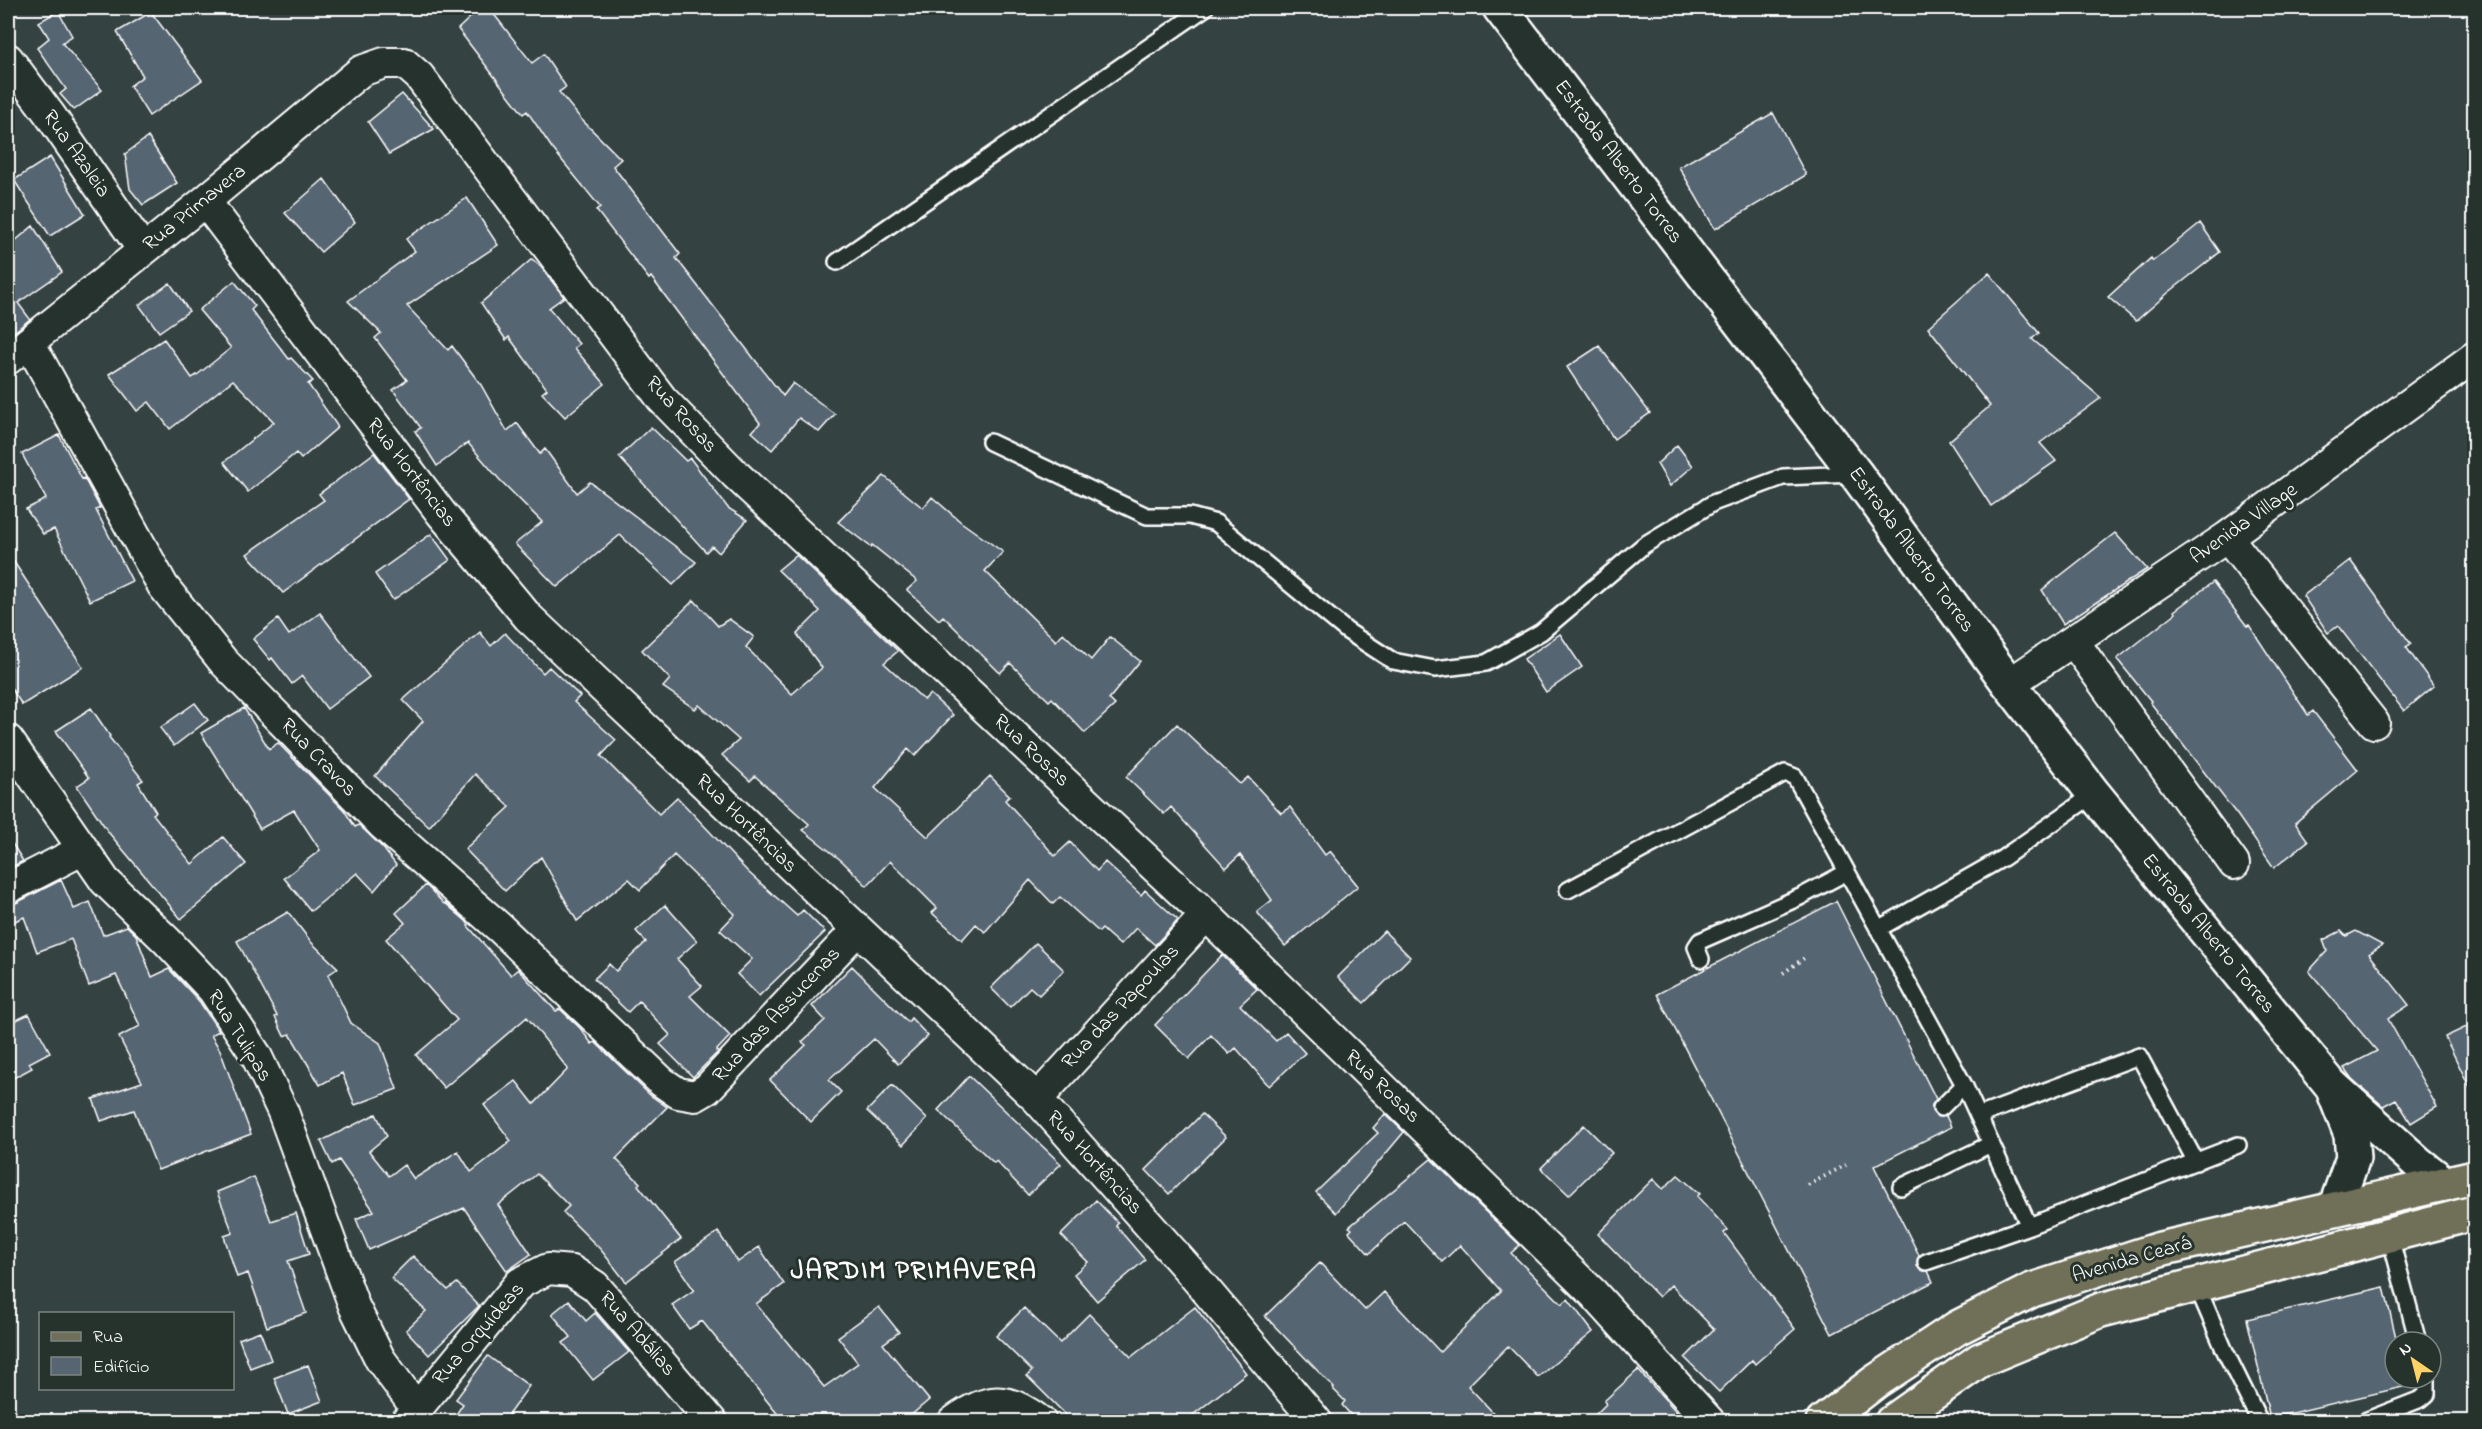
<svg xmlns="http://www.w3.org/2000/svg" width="2482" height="1429" font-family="'Indie Flower',sans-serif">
<rect width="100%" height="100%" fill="#354242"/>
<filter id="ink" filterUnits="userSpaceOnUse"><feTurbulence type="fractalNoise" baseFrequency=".0167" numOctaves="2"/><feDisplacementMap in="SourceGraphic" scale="12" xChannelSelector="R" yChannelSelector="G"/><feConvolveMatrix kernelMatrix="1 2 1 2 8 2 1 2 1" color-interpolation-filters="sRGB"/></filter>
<g filter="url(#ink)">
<path fill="#576572" stroke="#fff" stroke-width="1.5" d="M 480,8 L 489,8 L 532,63 L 544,54 L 566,87 L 559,92 L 581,119 L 621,159 L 613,166 L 680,254 L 676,258 L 783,396 L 793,383 L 835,414 L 819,432 L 799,418 L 772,450 L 752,432 L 760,423 L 651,277 L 649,279 L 596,210 L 600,207 L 552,148 L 527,111 L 523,114 L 458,29 Z
M 58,11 L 72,36 L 62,43 L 102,90 L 74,110 L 60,94 L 66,89 L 37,48 L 49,38 L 39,22 Z
M 151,12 L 202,80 L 149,116 L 130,86 L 143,76 L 117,32 Z
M 402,94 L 434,129 L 389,154 L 368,122 Z
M 1773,113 L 1806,175 L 1715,229 L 1679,167 Z
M 148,137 L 177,183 L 143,205 L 130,189 L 125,154 Z
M 50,157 L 85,214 L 50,236 L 14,180 Z
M 324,179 L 355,222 L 321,252 L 285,213 Z
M 467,198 L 498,245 L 407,306 L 448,350 L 452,346 L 481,385 L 507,431 L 517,423 L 540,454 L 545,449 L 577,493 L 590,482 L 696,562 L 673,585 L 620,535 L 557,587 L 515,544 L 542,522 L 499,479 L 468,443 L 437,466 L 415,431 L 421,428 L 393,390 L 407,380 L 375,338 L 381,333 L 348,301 L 415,251 L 406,239 Z
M 2200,223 L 2220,252 L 2168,293 L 2136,321 L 2108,297 L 2151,258 L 2153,261 Z
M 33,226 L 62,272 L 18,303 L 30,319 L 8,337 L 8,247 Z
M 532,259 L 541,267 L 564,297 L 549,308 L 579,344 L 574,348 L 605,384 L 565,417 L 542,393 L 547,389 L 509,337 L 506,340 L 481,303 Z
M 1989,273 L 2039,333 L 2032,339 L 2101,398 L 2040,443 L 2056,461 L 1991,506 L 1949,441 L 1990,406 L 1928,327 Z
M 234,281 L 255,306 L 251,310 L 289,359 L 291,358 L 313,381 L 308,384 L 338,427 L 301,459 L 296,453 L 248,492 L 224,462 L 274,422 L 233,380 L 170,429 L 149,402 L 137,411 L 109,374 L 164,339 L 192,378 L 197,375 L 231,348 L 199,310 Z
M 170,283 L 189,311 L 159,332 L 139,305 Z
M 1599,346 L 1650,413 L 1614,439 L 1567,367 Z
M 651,427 L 686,461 L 690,458 L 728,508 L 747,520 L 719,553 L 712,546 L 706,552 L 619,457 Z
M 59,435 L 82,479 L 84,478 L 100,508 L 96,510 L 132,581 L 90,601 L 54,529 L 43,534 L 26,509 L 46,499 L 22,454 Z
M 1677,445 L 1693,466 L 1670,486 L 1657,464 Z
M 374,453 L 409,499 L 283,593 L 247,554 L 324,500 L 319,494 Z
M 884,476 L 923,508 L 932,497 L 961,522 L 1003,552 L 985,571 L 1056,641 L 1063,633 L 1091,660 L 1110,637 L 1140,661 L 1109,699 L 1115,705 L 1085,733 L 1052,698 L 1049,701 L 1010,663 L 1000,673 L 943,616 L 939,620 L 907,590 L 917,581 L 872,545 L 871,547 L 838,522 Z
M 2115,533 L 2147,569 L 2063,624 L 2042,590 Z
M 431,534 L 450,560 L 393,600 L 375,574 Z
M 8,553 L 83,667 L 22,705 L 8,683 Z
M 796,555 L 898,651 L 884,663 L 924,700 L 930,694 L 953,715 L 915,756 L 908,749 L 875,788 L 928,837 L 990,776 L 1010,796 L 1005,800 L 1055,856 L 1070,842 L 1097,871 L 1105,862 L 1141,895 L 1145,890 L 1178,920 L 1155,945 L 1136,928 L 1120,945 L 1102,929 L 1099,932 L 1060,897 L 1053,904 L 1030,880 L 985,932 L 976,924 L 962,940 L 932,913 L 937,908 L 890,861 L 867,886 L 842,861 L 803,830 L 809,824 L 755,776 L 750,781 L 722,755 L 739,740 L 699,705 L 695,709 L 663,687 L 670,679 L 642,650 L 694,600 L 718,626 L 729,619 L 754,637 L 746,647 L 792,694 L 822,668 L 797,634 L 820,611 L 778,570 Z
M 2350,560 L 2411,644 L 2406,647 L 2434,686 L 2404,711 L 2338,626 L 2328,633 L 2303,596 Z
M 2213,582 L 2247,626 L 2249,625 L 2308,715 L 2313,711 L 2358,770 L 2295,823 L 2308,841 L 2274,868 L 2238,816 L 2150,702 L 2151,701 L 2117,659 L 2176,613 L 2174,611 Z
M 320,613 L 369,677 L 327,709 L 302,676 L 292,684 L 272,658 L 270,660 L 253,639 L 278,619 L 289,635 Z
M 480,632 L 491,646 L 505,633 L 543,673 L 549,667 L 580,696 L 574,702 L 616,740 L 601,756 L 659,814 L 677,797 L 748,872 L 797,916 L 803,910 L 825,932 L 759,996 L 737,974 L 752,959 L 720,930 L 735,914 L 674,855 L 640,890 L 629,879 L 577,921 L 541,857 L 505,891 L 465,849 L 510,807 L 475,774 L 429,827 L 375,776 L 423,721 L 403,700 Z
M 1560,634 L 1582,667 L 1546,692 L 1524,659 Z
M 195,703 L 208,720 L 174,746 L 160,728 Z
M 91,708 L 110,736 L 109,737 L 143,780 L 138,783 L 156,812 L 153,814 L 192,864 L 223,837 L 246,864 L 181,919 L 109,833 L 77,786 L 89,778 L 56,731 Z
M 244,708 L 269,749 L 278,743 L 344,810 L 355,827 L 359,825 L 383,848 L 396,865 L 374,891 L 357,873 L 311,911 L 284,878 L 320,850 L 294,810 L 260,829 L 201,733 Z
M 1177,724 L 1240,784 L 1248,777 L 1281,813 L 1290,807 L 1325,855 L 1330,851 L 1358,886 L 1285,946 L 1257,912 L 1272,900 L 1240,855 L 1226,868 L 1171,807 L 1164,814 L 1126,777 Z
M 8,837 L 23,861 L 8,869 Z
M 61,880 L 74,909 L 90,902 L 103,935 L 127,926 L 136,935 L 152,977 L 169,969 L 199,1001 L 219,1031 L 211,1035 L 220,1050 L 251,1134 L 158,1170 L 134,1110 L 101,1121 L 93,1099 L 142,1082 L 119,1037 L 140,1026 L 116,975 L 89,986 L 71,939 L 37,952 L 24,917 L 8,924 L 8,905 L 16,903 Z
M 426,885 L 444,904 L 445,903 L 466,921 L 469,925 L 468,926 L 511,975 L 518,969 L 556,1011 L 560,1009 L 580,1028 L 592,1044 L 595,1042 L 650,1095 L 667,1107 L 616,1159 L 640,1183 L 638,1185 L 681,1239 L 626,1282 L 601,1250 L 563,1212 L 569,1206 L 537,1174 L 498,1205 L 531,1254 L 507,1271 L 464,1208 L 369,1250 L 356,1219 L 374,1211 L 339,1160 L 332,1164 L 321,1141 L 376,1114 L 387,1136 L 369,1151 L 389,1176 L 404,1165 L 414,1179 L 458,1151 L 471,1172 L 511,1141 L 484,1105 L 516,1081 L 534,1104 L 568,1069 L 527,1017 L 444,1088 L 416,1055 L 457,1020 L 386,939 L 405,923 L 396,913 Z
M 1836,901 L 1936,1099 L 1932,1105 L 1932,1111 L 1938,1117 L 1946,1116 L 1951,1127 L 1874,1166 L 1919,1255 L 1917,1266 L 1920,1270 L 1928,1271 L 1933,1282 L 1832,1334 L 1657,994 Z
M 665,905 L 697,941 L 677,959 L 702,986 L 690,996 L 730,1036 L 716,1051 L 718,1052 L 693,1077 L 660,1044 L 670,1035 L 639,1001 L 628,1012 L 594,979 L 609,964 L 616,971 L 646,942 L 636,931 Z
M 288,912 L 312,943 L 338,968 L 328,975 L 351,1023 L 380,1043 L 397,1089 L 355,1105 L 342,1073 L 320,1085 L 290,1034 L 284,1036 L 275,1017 L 277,1016 L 237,941 Z
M 1384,931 L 1410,957 L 1364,1003 L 1338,977 Z
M 2341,931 L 2346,936 L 2356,931 L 2382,945 L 2369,954 L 2409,1005 L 2388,1019 L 2437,1107 L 2411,1123 L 2396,1099 L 2383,1106 L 2352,1079 L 2344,1068 L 2377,1051 L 2309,971 L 2327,951 L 2323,940 Z
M 1036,943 L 1064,970 L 1039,995 L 1030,987 L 1010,1007 L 991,988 Z
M 1222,955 L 1257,989 L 1240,1005 L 1276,1041 L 1286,1032 L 1305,1053 L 1269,1086 L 1236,1048 L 1229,1054 L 1211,1035 L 1189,1059 L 1155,1025 Z
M 852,966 L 908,1022 L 911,1018 L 928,1036 L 898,1064 L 874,1039 L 829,1080 L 841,1092 L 811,1122 L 770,1080 L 806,1045 L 802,1042 L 825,1020 L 812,1006 Z
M 29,1014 L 50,1052 L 29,1063 L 32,1068 L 8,1081 L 8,1024 Z
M 2475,1023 L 2475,1098 L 2445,1037 Z
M 969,1076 L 1061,1164 L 1028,1195 L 996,1161 L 994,1163 L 938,1110 Z
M 892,1085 L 927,1119 L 903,1145 L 867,1111 Z
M 1202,1114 L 1226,1137 L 1169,1194 L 1146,1170 Z
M 1385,1114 L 1404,1132 L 1336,1213 L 1316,1192 L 1378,1133 L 1373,1128 Z
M 1584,1125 L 1612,1153 L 1569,1195 L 1541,1168 Z
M 1431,1159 L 1520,1245 L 1511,1253 L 1562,1304 L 1568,1299 L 1593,1332 L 1538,1377 L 1508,1346 L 1468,1386 L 1502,1422 L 1357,1422 L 1342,1405 L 1345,1401 L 1333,1389 L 1334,1388 L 1265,1316 L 1320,1263 L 1365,1310 L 1384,1292 L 1440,1352 L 1501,1291 L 1460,1245 L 1442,1262 L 1404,1221 L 1369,1254 L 1349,1232 L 1352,1229 L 1349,1227 Z
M 1678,1175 L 1700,1194 L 1697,1196 L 1728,1230 L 1724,1233 L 1795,1329 L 1755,1364 L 1752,1360 L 1719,1392 L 1685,1358 L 1714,1329 L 1671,1285 L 1659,1297 L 1598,1234 L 1653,1179 L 1663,1189 Z
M 254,1177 L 271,1221 L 296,1213 L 309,1254 L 288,1261 L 306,1313 L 267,1327 L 248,1273 L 237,1277 L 224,1236 L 233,1233 L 217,1192 Z
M 1096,1200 L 1118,1223 L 1116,1226 L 1145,1260 L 1097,1301 L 1074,1274 L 1088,1262 L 1061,1235 Z
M 718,1232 L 738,1262 L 759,1247 L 784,1284 L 756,1304 L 824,1387 L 858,1363 L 838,1337 L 879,1307 L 899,1332 L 883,1344 L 929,1400 L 903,1422 L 784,1422 L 702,1321 L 689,1329 L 672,1305 L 694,1290 L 675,1262 Z
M 413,1256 L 448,1290 L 457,1283 L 479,1306 L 429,1355 L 406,1330 L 426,1311 L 391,1278 Z
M 2384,1287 L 2397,1342 L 2395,1342 L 2395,1378 L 2405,1378 L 2407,1386 L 2270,1418 L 2247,1319 Z
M 569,1300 L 586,1321 L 595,1313 L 629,1352 L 593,1380 L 563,1343 L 571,1337 L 552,1314 Z
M 1195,1307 L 1246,1373 L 1184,1422 L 1073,1422 L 1027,1376 L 1032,1371 L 996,1336 L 1024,1308 L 1060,1343 L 1089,1314 L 1131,1357 Z
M 260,1331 L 271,1360 L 250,1368 L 239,1339 Z
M 488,1356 L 529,1386 L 503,1422 L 451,1422 L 463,1404 L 456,1399 Z
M 308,1365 L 322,1401 L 288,1414 L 274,1378 Z
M 1638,1370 L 1686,1422 L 1588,1422 L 1606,1404 L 1604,1401 Z"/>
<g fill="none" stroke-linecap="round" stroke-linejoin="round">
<g stroke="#fff" stroke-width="20">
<path id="service" d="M 837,262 L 1205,8
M 990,442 L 1147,516 L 1190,516 L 1216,523 L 1347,631 L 1393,661 L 1435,669 L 1486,663 L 1541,632 L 1644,545 L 1713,503 L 1783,477 L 1854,474
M 1568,890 L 1785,773 L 1795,777 L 1964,1085 L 1941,1108
M 1878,929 L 2003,858 L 2094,794
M 1701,959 L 1696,947 L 1700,941 L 1800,897 L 1847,872
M 1964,1085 L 2029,1226
M 1978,1116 L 2139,1056 L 2196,1162
M 1901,1187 L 1991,1144
M 2389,1233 L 2418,1342
M 1926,1262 L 2029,1226 L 2238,1145
M 2196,1284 L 2224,1349 L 2260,1422
M 2362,1422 L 2421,1399 L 2427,1394 L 2427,1378"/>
</g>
<g stroke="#fff" stroke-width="34">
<path id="minor" d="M 8,59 L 50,115 L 143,250
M 205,201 L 441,513 L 528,617 L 1037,1099 L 1189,1270 L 1317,1422
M 29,342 L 163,586 L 223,661 L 383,825 L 500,928 L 662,1082 L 678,1093 L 695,1096 L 707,1089 L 857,930
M 8,359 L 205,201 L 361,71 L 384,63 L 404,63 L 419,76 L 662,399 L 735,474 L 1206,915 L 1593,1293 L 1710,1422
M 2227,537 L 2374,723
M 2074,642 L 2234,864
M 2009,684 L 2227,537 L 2474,357
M 8,740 L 105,881 L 167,941 L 213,990 L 256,1055 L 283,1112 L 354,1306 L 380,1359 L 416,1408
M 8,888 L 82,850
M 1037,1099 L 1206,915
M 406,1422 L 520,1283 L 548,1269 L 572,1271 L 595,1286 L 712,1422
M 953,1422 C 987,1397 1007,1395 1041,1422"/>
</g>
<g stroke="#fff" stroke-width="38">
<path id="tertiary" d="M 1500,8 L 1856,474 L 2009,684 L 2094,794 L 2331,1085 L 2418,1163 L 2445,1184
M 2334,1092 L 2351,1135 L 2353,1158 L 2335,1208"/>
</g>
<g stroke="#fff" stroke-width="38">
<path id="primary" d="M 1823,1422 L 1875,1382 L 1957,1328 L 2032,1290 L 2160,1249 L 2474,1177
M 1892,1422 L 1980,1360 L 2101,1310 L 2474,1213"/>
</g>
<path stroke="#fff" stroke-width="4" stroke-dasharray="1.5 4.5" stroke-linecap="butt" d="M 1783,973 L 1807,956
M 1808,1185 L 1846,1165"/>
<use href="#service" stroke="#26332d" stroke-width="15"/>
<use href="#minor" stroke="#26332d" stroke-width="30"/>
<use href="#tertiary" stroke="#26332d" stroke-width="33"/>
<use href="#primary" stroke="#706f59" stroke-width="33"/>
</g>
</g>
<g text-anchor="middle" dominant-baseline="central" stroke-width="6" stroke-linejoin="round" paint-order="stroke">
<g font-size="21" fill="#fff" stroke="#26332d">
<text transform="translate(76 154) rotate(55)">Rua Azaleia</text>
<text transform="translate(1618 162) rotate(53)">Estrada Alberto Torres</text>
<text transform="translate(195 208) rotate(-39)">Rua Primavera</text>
<text transform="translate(681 415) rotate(48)">Rua Rosas</text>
<text transform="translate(411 473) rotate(52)">Rua Hortências</text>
<text transform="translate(2244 524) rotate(-35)">Avenida Village</text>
<text transform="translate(1911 550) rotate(54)">Estrada Alberto Torres</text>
<text transform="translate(1031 751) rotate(43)">Rua Rosas</text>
<text transform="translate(318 758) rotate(46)">Rua Cravos</text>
<text transform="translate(746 824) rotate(44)">Rua Hortências</text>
<text transform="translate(2208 934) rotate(51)">Estrada Alberto Torres</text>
<text transform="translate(1121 1007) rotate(-47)">Rua das Papoulas</text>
<text transform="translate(777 1015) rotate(-47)">Rua das Assucenas</text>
<text transform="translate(239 1036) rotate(58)">Rua Tulipas</text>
<text transform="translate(1382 1087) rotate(44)">Rua Rosas</text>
<text transform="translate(1094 1163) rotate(48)">Rua Hortências</text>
<text transform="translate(2132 1260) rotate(-16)">Avenida Ceará</text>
<text transform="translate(479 1334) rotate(-49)">Rua Orquídeas</text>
<text transform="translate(637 1334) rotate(49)">Rua Adálias</text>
</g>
<g font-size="27" font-weight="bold" letter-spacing="1.5" fill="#fff" stroke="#26332d">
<text x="914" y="1271">JARDIM PRIMAVERA</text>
</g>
</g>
<rect width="2482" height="1429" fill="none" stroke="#26332d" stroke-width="30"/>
<rect x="15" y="15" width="2452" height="1399" fill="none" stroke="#fff" stroke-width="2" filter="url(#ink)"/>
<rect x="39" y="1312" width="195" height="78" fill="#26332d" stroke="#7d8581" stroke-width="1.5"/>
<rect x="51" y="1332" width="30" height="9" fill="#706f59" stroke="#7d8581" stroke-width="1.5"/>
<text x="93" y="1342" font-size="18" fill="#ffffff">Rua</text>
<rect x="51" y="1357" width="30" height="18" fill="#576572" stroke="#7d8581" stroke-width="1.5"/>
<text x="93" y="1372" font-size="18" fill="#ffffff">Edifício</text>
<g transform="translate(2413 1360) rotate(325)"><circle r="28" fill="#26332d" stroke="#7d8581" stroke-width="1.5"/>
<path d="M0-4.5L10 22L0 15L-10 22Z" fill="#ffd166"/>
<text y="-9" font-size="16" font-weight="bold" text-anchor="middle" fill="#ffffff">N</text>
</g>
</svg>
